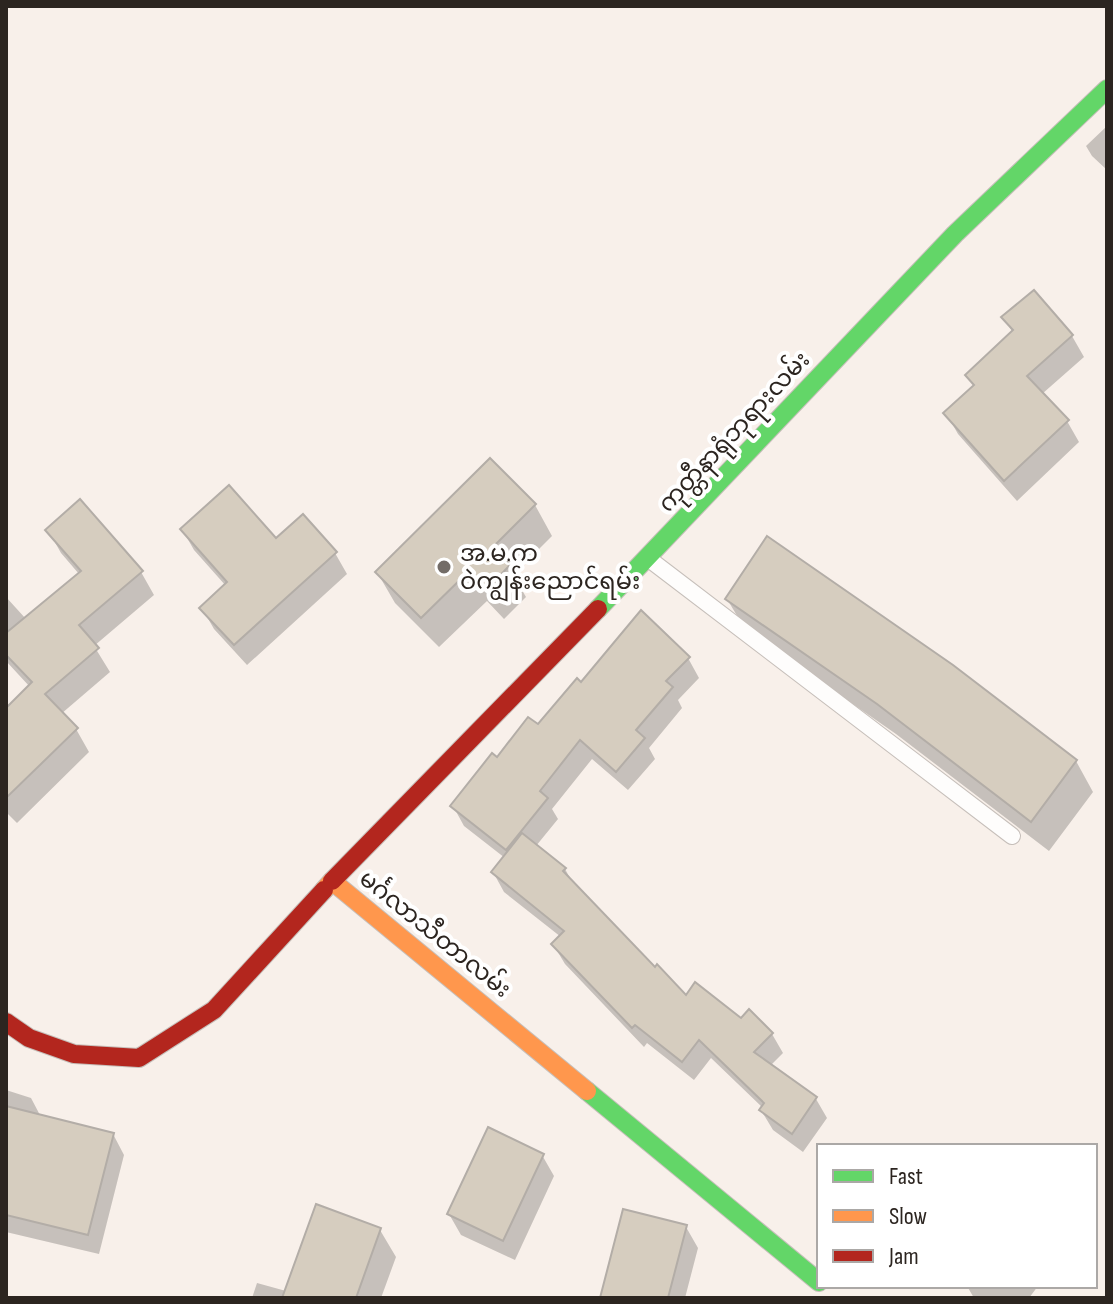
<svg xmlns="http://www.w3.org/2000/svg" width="1113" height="1304" font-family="'Sofia Sans Condensed','Noto Sans Myanmar',sans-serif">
<rect width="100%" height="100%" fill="#f8f0ea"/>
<path fill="#0003" d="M 1107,126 L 1107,170 L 1092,156 L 1086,146 Z
M 1004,318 L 1072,336 L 1084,357 L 1042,394 L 1067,421 L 1079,442 L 1017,501 L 958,434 L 946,413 L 974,387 L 968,376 L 1013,333 Z
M 490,461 L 535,505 L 552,536 L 513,575 L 526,597 L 504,619 L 487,601 L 439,647 L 395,603 L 377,572 Z
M 182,529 L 276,541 L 335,553 L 347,574 L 247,665 L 214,629 L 202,608 L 226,586 L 194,550 Z
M 48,530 L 141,572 L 154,595 L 94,646 L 110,672 L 61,714 L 76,729 L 89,752 L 17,823 L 6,812 L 6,710 L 30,687 L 6,661 L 6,597 L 26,619 L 79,574 L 61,553 Z
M 727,599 L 1076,761 L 1093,792 L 1049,851 L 896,734 L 745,629 Z
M 688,658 L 699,678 L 678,700 L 682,708 L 649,748 L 655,759 L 628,790 L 592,759 L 552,809 L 558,819 L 536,846 L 565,869 L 575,887 L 655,970 L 686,998 L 772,1034 L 783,1053 L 770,1066 L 816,1099 L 827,1118 L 803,1152 L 773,1130 L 761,1110 L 763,1108 L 711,1058 L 694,1080 L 647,1043 L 644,1047 L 565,964 L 553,944 L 561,937 L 504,892 L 493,872 L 505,858 L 464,826 L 453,806 L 497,760 L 538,727 L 581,685 Z
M 6,1090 L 31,1098 L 41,1117 L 113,1134 L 124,1155 L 99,1254 L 6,1232 Z
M 542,1155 L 554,1176 L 515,1260 L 461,1235 L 449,1214 Z
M 686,1227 L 698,1248 L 685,1298 L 602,1298 Z
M 380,1230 L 396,1257 L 381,1298 L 252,1298 L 257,1283 L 286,1291 Z
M 967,1286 L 1038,1286 L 1029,1298 L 974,1298 Z"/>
<path fill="#d6cdbf" stroke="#b3ada7" stroke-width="2" d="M 1034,290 L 1073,335 L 1027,376 L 1069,420 L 1004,481 L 943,413 L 974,385 L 965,375 L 1013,330 L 1001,317 Z
M 490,458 L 536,504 L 492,548 L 510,565 L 486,590 L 468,572 L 421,618 L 375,572 Z
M 229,485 L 276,538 L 303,514 L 337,552 L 234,645 L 199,608 L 227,582 L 180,529 Z
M 80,499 L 143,571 L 79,625 L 99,648 L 45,694 L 78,728 L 6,798 L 6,708 L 32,682 L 6,655 L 6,633 L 81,571 L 45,530 Z
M 767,536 L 953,665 L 1077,760 L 1031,822 L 877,704 L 725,599 Z
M 641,610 L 690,657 L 666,681 L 673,687 L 636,730 L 645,738 L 616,772 L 580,740 L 540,791 L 548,798 L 506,850 L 450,806 L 492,753 L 497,757 L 528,717 L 538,724 L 577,678 L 581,682 Z
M 522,833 L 566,868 L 563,871 L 655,967 L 657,964 L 686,995 L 695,982 L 741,1018 L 749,1009 L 773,1033 L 754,1052 L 817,1097 L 792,1134 L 759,1110 L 764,1103 L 699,1040 L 682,1062 L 635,1025 L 632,1028 L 551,944 L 564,931 L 491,872 Z
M 6,1106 L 114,1133 L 88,1235 L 6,1215 Z
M 488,1127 L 544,1154 L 503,1241 L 447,1214 Z
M 316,1204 L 381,1228 L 356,1298 L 282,1298 Z
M 623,1209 L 687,1225 L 668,1298 L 600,1298 Z"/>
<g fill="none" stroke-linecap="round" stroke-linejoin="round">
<g stroke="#c6bfba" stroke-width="18">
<path id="lane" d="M 649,559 L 1012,836"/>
</g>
<g stroke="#c6bfba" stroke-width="20">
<path id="fast" d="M 598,609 L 955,234 L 1107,89
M 587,1091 L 819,1282"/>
</g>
<g stroke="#c6bfba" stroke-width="20">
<path id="slow" d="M 324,890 L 332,881 L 587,1091"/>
</g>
<g stroke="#c6bfba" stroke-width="20">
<path id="jam" d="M 332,881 L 598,609
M 6,1022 L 29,1038 L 74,1054 L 139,1058 L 214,1010 L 324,890"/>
</g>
<use href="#lane" stroke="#fefdfc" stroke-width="16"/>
<use href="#fast" stroke="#63d668" stroke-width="18"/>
<use href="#slow" stroke="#ff974d" stroke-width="18"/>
<use href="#jam" stroke="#b3261e" stroke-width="18"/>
</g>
<circle fill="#736c67" stroke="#fff" stroke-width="3" cx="444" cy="567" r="8"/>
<g text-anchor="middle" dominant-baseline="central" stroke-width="8" stroke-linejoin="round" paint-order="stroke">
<g font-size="24" fill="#2c2520" stroke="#fff">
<text transform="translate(734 432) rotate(-47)">ကုတ္တီနာရုံဘုရားလမ်း</text>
<text transform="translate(435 934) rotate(39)">မင်္ဂလာသီတာလမ်း</text>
</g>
<g font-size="24" fill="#2c2520" stroke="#fff" text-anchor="start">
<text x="460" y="553">အ.မ.က<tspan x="460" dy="28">ဝဲကျွန်းညောင်ရမ်း</tspan></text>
</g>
</g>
<rect width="1113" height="1304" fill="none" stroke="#2c2520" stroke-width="16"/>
<rect x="817" y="1144" width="280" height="144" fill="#ffffff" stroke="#aba8a6" stroke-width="2"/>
<rect x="833" y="1170" width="40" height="12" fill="#63d668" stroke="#aba8a6" stroke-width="2"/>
<text x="889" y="1184" font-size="24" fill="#2c2520">Fast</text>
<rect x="833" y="1210" width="40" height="12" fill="#ff974d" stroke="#aba8a6" stroke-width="2"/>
<text x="889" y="1224" font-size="24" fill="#2c2520">Slow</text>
<rect x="833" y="1250" width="40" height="12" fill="#b3261e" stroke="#aba8a6" stroke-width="2"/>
<text x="889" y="1264" font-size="24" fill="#2c2520">Jam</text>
</svg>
